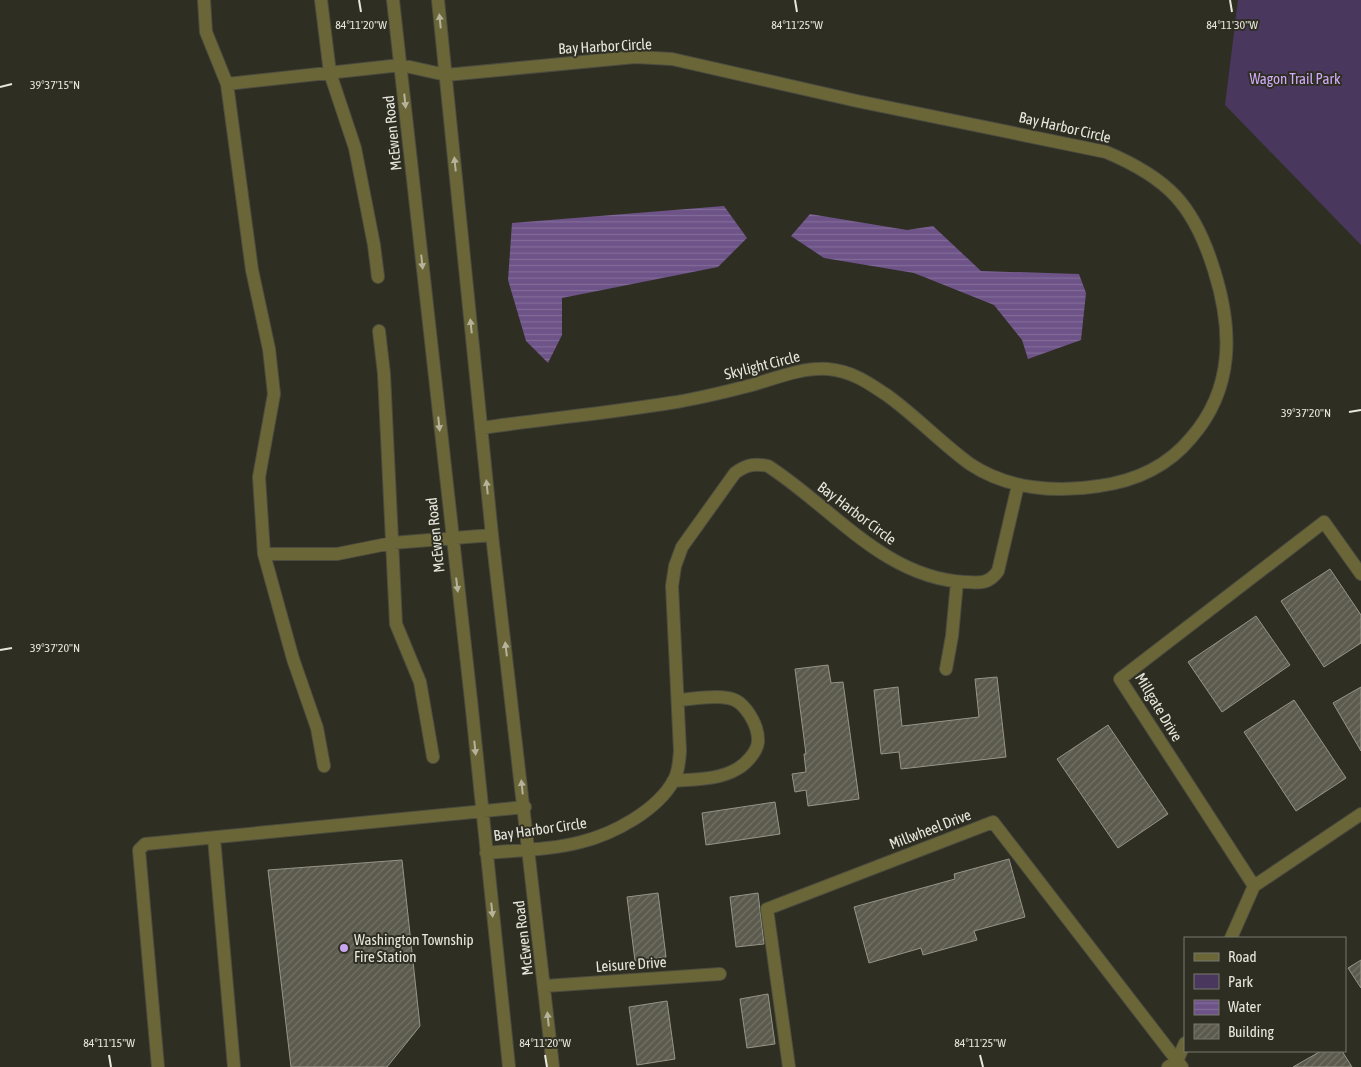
<svg xmlns="http://www.w3.org/2000/svg" width="1361" height="1067" font-family="'Asap Condensed',sans-serif">
<defs>
<pattern id="water-rules" width="6" height="5" patternUnits="userSpaceOnUse" patternTransform="scale(1.25)"><rect width="6" height="5" fill="#6d5388"/><path d="M0 2.5h6" fill="none" stroke="#826c98"/></pattern>
<pattern id="building-hatch" width="6" height="6" patternUnits="userSpaceOnUse" patternTransform="scale(1.25)"><rect width="6" height="6" fill="#5b5a4d"/><path d="M-1 1l2-2M0 6l6-6M5 7l2-2" fill="none" stroke="#737266"/></pattern>
</defs>
<rect width="100%" height="100%" fill="#2f2e22"/>
<path fill="#49375d" d="M 1238,0 L 1361,0 L 1361,245 L 1225,105 Z"/>
<path fill="url(#water-rules)" d="M 724,206 L 747,238 L 718,267 L 562,298 L 562,335 L 548,363 L 526,341 L 508,280 L 512,223 Z
M 810,214 L 907,230 L 933,226 L 981,271 L 1079,274 L 1086,293 L 1081,340 L 1028,359 L 1022,340 L 994,305 L 914,273 L 824,258 L 791,236 Z"/>
<path fill="url(#building-hatch)" stroke="#979587" d="M 1330,569 L 1361,615 L 1361,643 L 1324,667 L 1281,601 Z
M 1256,616 L 1290,665 L 1222,712 L 1188,662 Z
M 828,665 L 831,683 L 843,682 L 859,799 L 808,806 L 806,790 L 795,792 L 792,774 L 806,772 L 804,754 L 806,754 L 795,669 Z
M 997,677 L 1006,757 L 901,769 L 899,752 L 881,754 L 874,690 L 898,687 L 902,726 L 979,717 L 975,679 Z
M 1361,687 L 1361,751 L 1333,703 Z
M 1294,700 L 1346,778 L 1296,811 L 1244,732 Z
M 1108,725 L 1168,814 L 1118,848 L 1057,759 Z
M 775,802 L 780,834 L 706,845 L 702,813 Z
M 1009,859 L 1025,917 L 974,931 L 977,940 L 923,955 L 921,948 L 869,963 L 854,907 L 955,879 L 954,874 Z
M 402,860 L 420,1026 L 387,1067 L 291,1067 L 268,870 Z
M 658,893 L 666,957 L 635,961 L 627,897 Z
M 758,893 L 764,944 L 736,947 L 730,897 Z
M 1361,960 L 1361,988 L 1348,968 Z
M 768,994 L 775,1044 L 747,1048 L 740,999 Z
M 667,1001 L 675,1059 L 637,1065 L 629,1007 Z
M 1321,1051 L 1342,1051 L 1352,1067 L 1293,1067 Z"/>
<g fill="none" stroke-linecap="round" stroke-linejoin="round">
<g stroke="#4c4c40" stroke-width="14">
<path id="minor" d="M 204,0 L 206,32 L 227,84 L 252,270 L 269,349 L 274,394 L 259,477 L 264,554 L 293,659 L 317,728 L 324,766
M 321,0 L 330,73 L 355,148 L 374,245 L 378,277
M 393,0 L 471,700 L 509,1067
M 438,0 L 492,535 L 553,1067
M 227,84 L 401,65 L 446,75 L 635,57 L 672,59 L 857,101 L 1106,152 C 1168,178 1194,205 1214,270 C 1233,330 1234,389 1191,438 C 1168,466 1135,481 1099,486 C 1056,493 1007,489 970,464 C 941,443 917,417 888,396 C 869,383 852,371 828,369 C 803,367 776,378 752,385 C 725,392 697,399 670,403 C 608,413 544,419 481,428
M 379,331 L 384,374 L 396,624 L 420,682 L 433,757
M 264,554 L 337,554 L 392,543 L 492,535
M 1361,574 L 1324,522 L 1120,679 L 1254,886 L 1361,814
M 946,669 L 952,636 L 957,582
M 673,781 C 694,779 719,780 737,769 C 746,764 757,752 758,742 C 759,726 745,700 728,698 C 712,695 693,699 678,700
M 214,838 L 234,1067
M 486,853 C 517,850 551,850 581,842 C 613,834 657,811 674,780 C 679,771 679,761 680,751 L 672,586 L 675,566 L 682,547 L 735,473 C 746,465 754,463 768,466 C 832,507 884,578 965,582 C 980,583 989,584 998,571 L 1018,485
M 1231,938 L 1254,886
M 545,986 L 720,974
M 158,1067 L 139,850 L 145,844 L 525,807
M 789,1067 L 767,909 L 993,822 L 1182,1067
M 1168,1067 L 1177,1061 L 1185,1043"/>
</g>
<use href="#minor" stroke="#6b6638" stroke-width="12"/>
</g>
<defs><path id="oneway-solid" d="M-6-.8H1V-3.2L6.5 0L1 3.2V.8H-6Z" transform="scale(1.25)"/></defs>
<g fill="#b5b39c">
<use href="#oneway-solid" transform="translate(440 21) rotate(-96)"/>
<use href="#oneway-solid" transform="translate(405 101) rotate(84)"/>
<use href="#oneway-solid" transform="translate(455 164) rotate(-96)"/>
<use href="#oneway-solid" transform="translate(422 262) rotate(84)"/>
<use href="#oneway-solid" transform="translate(471 326) rotate(-96)"/>
<use href="#oneway-solid" transform="translate(439 424) rotate(84)"/>
<use href="#oneway-solid" transform="translate(487 487) rotate(-96)"/>
<use href="#oneway-solid" transform="translate(457 585) rotate(83)"/>
<use href="#oneway-solid" transform="translate(506 649) rotate(-97)"/>
<use href="#oneway-solid" transform="translate(475 748) rotate(84)"/>
<use href="#oneway-solid" transform="translate(522 787) rotate(-96)"/>
<use href="#oneway-solid" transform="translate(492 910) rotate(84)"/>
<use href="#oneway-solid" transform="translate(548 1019) rotate(-96)"/>
</g>
<path fill="none" stroke="#e7e7df" stroke-width="2" d="M 359,0 L 361,12M 795,0 L 797,12M 1230,0 L 1232,12M 0,87 L 12,84M 1349,412 L 1361,410M 0,650 L 12,648M 109,1055 L 111,1067M 545,1055 L 547,1067M 980,1055 L 983,1067"/>
<circle fill="#c8a6ef" stroke="#2f2e22" stroke-width="2" cx="344" cy="948" r="5"/>
<g text-anchor="middle" dominant-baseline="central" stroke-width="4" stroke-linejoin="round" paint-order="stroke">
<g font-size="15" fill="#e7e7df" stroke="#2f2e22">
<text transform="translate(605 46) rotate(-3)">Bay Harbor Circle</text>
<text transform="translate(1065 127) rotate(13)">Bay Harbor Circle</text>
<text transform="translate(392 133) rotate(-96)">McEwen Road</text>
<text transform="translate(762 365) rotate(-14)">Skylight Circle</text>
<text transform="translate(857 513) rotate(37)">Bay Harbor Circle</text>
<text transform="translate(435 535) rotate(-96)">McEwen Road</text>
<text transform="translate(1159 707) rotate(59)">Millgate Drive</text>
<text transform="translate(540 829) rotate(-8)">Bay Harbor Circle</text>
<text transform="translate(930 829) rotate(-21)">Millwheel Drive</text>
<text transform="translate(523 938) rotate(-97)">McEwen Road</text>
<text transform="translate(631 964) rotate(-4)">Leisure Drive</text>
</g>
<g font-size="15" fill="#d0abfa" stroke="#2f2e22">
<text x="1295" y="78">Wagon Trail Park</text>
</g>
<g font-size="15" fill="#e7e7df" stroke="#2f2e22" text-anchor="start">
<text x="354" y="939">Washington Township<tspan x="354" dy="17">Fire Station</tspan></text>
</g>
</g>
<g font-size="12" text-anchor="middle" fill="#e7e7df" stroke="#2f2e22" stroke-width="4" stroke-linejoin="round" paint-order="stroke">
<text x="361" y="29">84°11'20"W</text>
<text x="797" y="29">84°11'25"W</text>
<text x="1232" y="29">84°11'30"W</text>
<text x="55" y="89">39°37'15"N</text>
<text x="1306" y="417">39°37'20"N</text>
<text x="55" y="652">39°37'20"N</text>
<text x="109" y="1047">84°11'15"W</text>
<text x="545" y="1047">84°11'20"W</text>
<text x="980" y="1047">84°11'25"W</text>
</g>
<rect x="1184" y="937" width="162" height="115" fill="#2f2e22" stroke="#79786e"/>
<rect x="1194" y="953" width="25" height="8" fill="#6b6638" stroke="#79786e"/>
<text x="1228" y="962" font-size="15" fill="#e7e7df">Road</text>
<rect x="1194" y="974" width="25" height="15" fill="#49375d" stroke="#79786e"/>
<text x="1228" y="987" font-size="15" fill="#e7e7df">Park</text>
<rect x="1194" y="1000" width="25" height="15" fill="url(#water-rules)" stroke="#79786e"/>
<text x="1228" y="1012" font-size="15" fill="#e7e7df">Water</text>
<rect x="1194" y="1024" width="25" height="15" fill="url(#building-hatch)" stroke="#79786e"/>
<text x="1228" y="1037" font-size="15" fill="#e7e7df">Building</text>
</svg>
